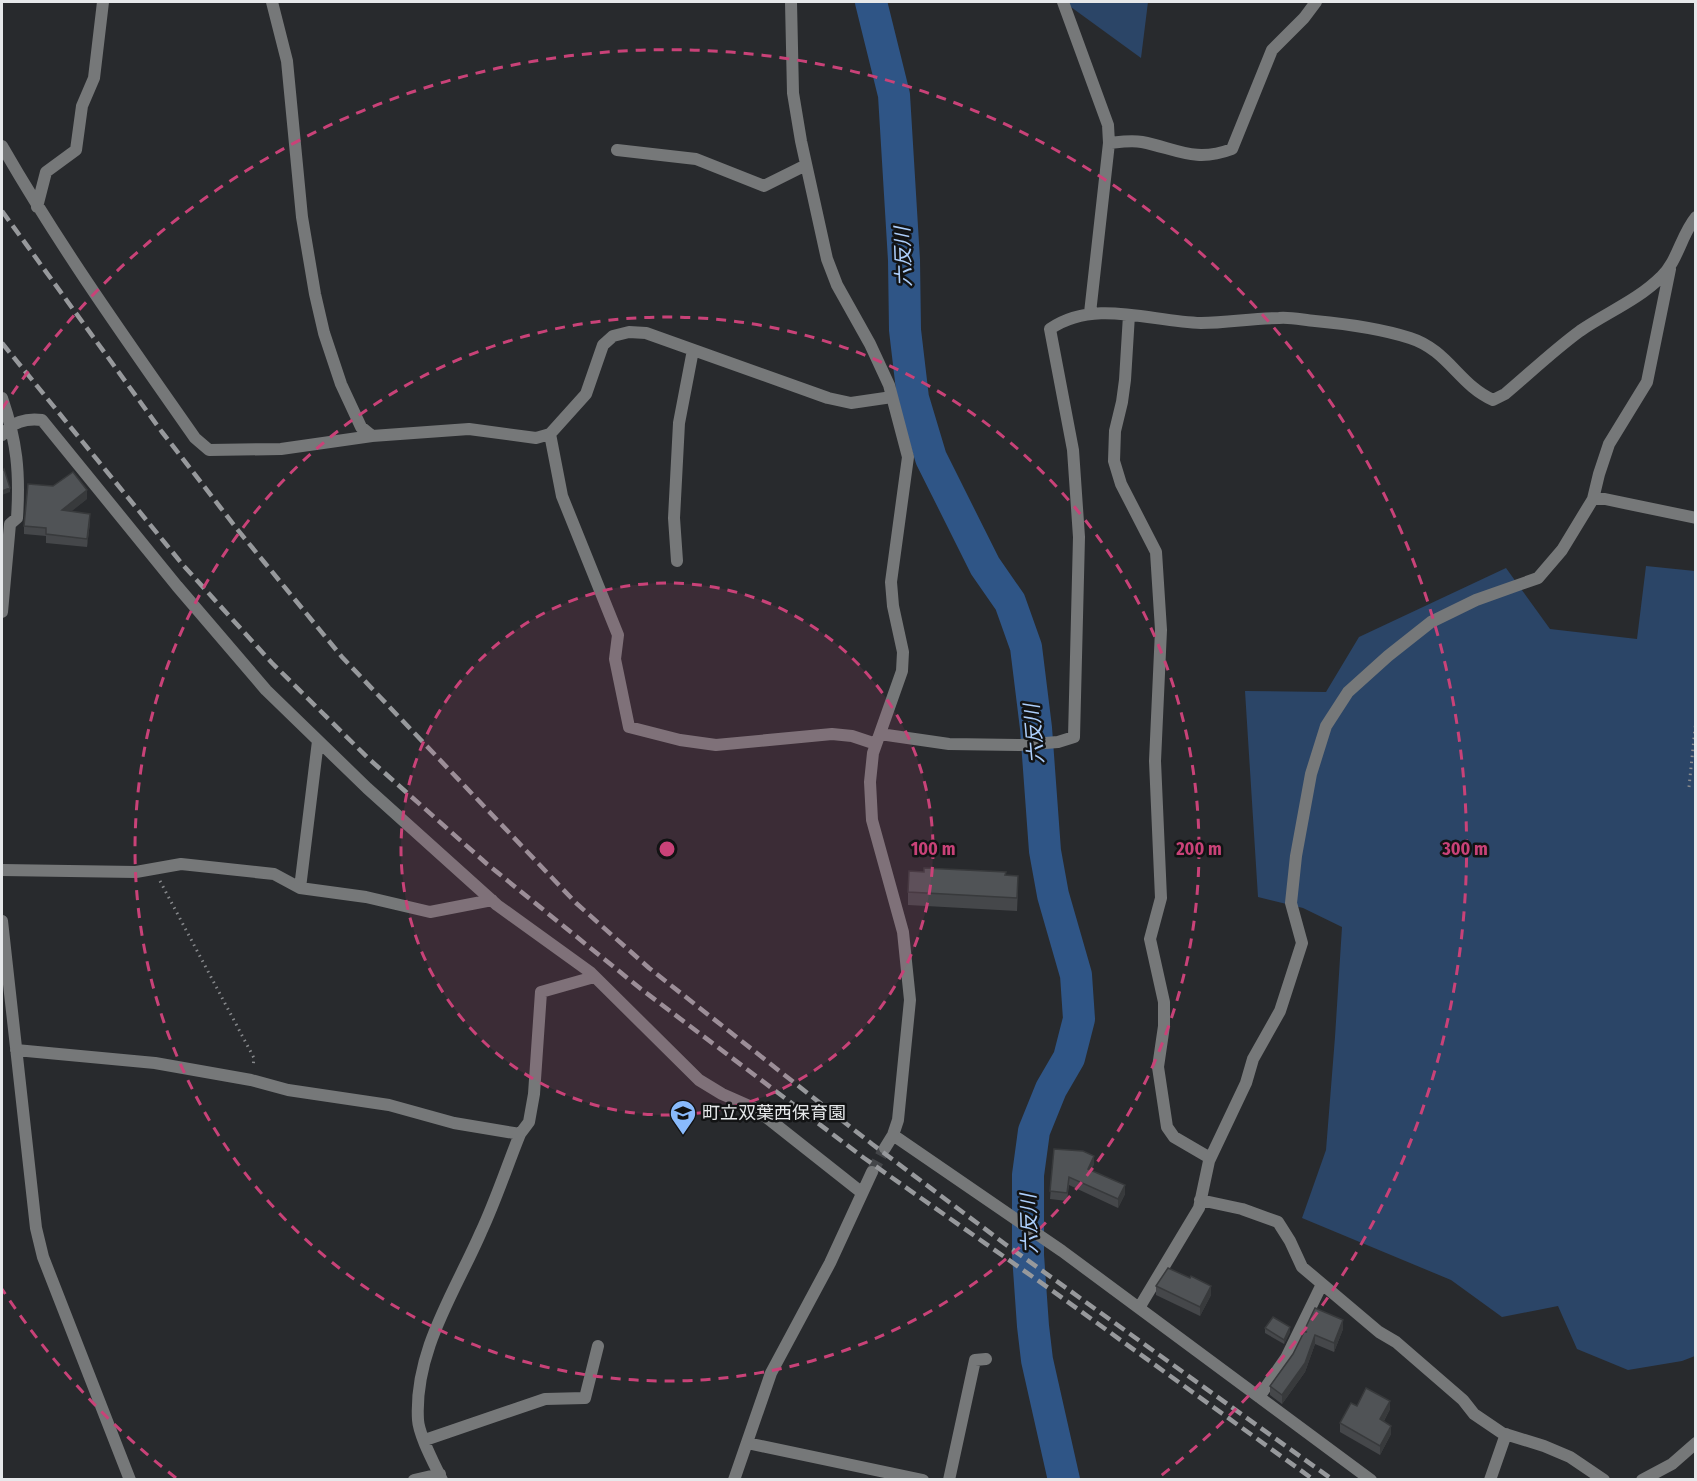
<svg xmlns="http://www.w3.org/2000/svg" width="1697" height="1481" font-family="'Fira Sans Condensed','Noto Sans JP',sans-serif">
<rect width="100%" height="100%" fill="#282a2d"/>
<path fill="#2b4567" d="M 1064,2 L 1148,2 L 1141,58 Z
M 1646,566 L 1695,571 L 1695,1356 L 1682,1361 L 1628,1370 L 1577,1349 L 1558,1306 L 1502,1317 L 1451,1280 L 1302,1218 L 1326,1150 L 1335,1037 L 1342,927 L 1303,908 L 1258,897 L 1245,691 L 1326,692 L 1359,637 L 1506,568 L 1550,629 L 1637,639 Z"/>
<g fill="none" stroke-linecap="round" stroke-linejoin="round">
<path stroke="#2f5586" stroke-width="32" d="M 871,2 L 894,95 L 904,260 L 905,330 L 913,398 L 931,458 L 985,566 L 1010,602 L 1026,647 L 1036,728 L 1045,851 L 1053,895 L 1076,975 L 1079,1019 L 1069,1058 L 1051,1089 L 1034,1131 L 1028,1175 L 1028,1255 L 1033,1326 L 1037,1360 L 1064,1480"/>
<path stroke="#444649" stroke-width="12" stroke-dasharray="12 6" stroke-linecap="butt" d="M 872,1172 L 885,1148"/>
<path stroke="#87898c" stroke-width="3" stroke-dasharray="1.5 4.5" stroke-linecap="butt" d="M 1689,787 L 1696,719
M 160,881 L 254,1058 L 253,1067"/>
<path stroke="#767879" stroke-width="12" d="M 272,2 L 287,61 L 302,217 L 315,294 L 324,333 L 341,384 L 361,427 L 372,436 L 469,429 L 536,438 L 550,434 L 586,394 L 603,345 L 613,336 L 629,332 L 646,333 L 828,398 L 851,403 L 892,397
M 791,2 L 793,93 L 801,141 L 827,259 L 837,285 L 870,344 L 889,385 L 908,457 L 891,582 L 893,606 L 903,652 L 902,671 L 873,753 L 870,782 L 872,820 L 903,932 L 910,1000 L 898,1120 L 893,1135 L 885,1148
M 1063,2 L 1108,125 L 1109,143 L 1090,313
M 1109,143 C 1119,142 1131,140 1142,142 C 1177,149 1195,163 1232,149 L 1272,50 L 1304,18 L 1316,2
M 2,146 C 60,247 128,342 195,438 L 209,450 L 281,449 L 372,436
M 617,150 L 696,159 L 764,186 L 806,165
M 37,207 L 46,172 L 76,150 L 82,106 L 94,78 L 103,2
M 1129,315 L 1125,380 L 1122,402 L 1115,431 L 1114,461 L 1121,484 L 1156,552 L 1161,630 L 1155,761 L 1161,898 L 1150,939 L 1164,1002 L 1164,1026 L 1158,1067 L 1167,1127 L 1174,1137 L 1210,1158
M 2,398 C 17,442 20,472 17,518 L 10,524 L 2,612
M 550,434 L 562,496 L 618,635 L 615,659 L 629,727 L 680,740 L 716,745 L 832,734 L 852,736 L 876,744
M 2,435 C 13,422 25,418 42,420 L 177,586 L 266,690 L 367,788 L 497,905 L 590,972 L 699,1080 L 722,1094 L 756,1109 L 861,1192
M 1593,499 L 1605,499 L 1696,518
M 677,561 L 674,518 L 679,423 L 693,350
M 880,734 L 949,744 L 1020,745 L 1058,742 L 1074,737 L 1079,537 L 1073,450 L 1050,329 C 1095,298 1151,322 1201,323 C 1227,323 1253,318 1279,318 C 1291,317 1303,320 1315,321 C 1347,324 1379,328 1410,338 C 1448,350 1459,385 1493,400 L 1505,394 C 1530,373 1554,350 1580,331 C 1606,313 1638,300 1661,277 C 1678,261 1681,235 1696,217
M 2,870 L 136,872 L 181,864 L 274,874 L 300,888 L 366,897 L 430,912 L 492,900
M 300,888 L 318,741
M 2,921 L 36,1228 L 43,1257 L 130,1480
M 16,1050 L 155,1063 L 251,1080 L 288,1090 L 389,1105 L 454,1123 L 520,1134
M 893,1135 L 1062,1251 L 1371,1480
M 1200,1200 L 1242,1209 L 1278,1222 L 1290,1241 L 1302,1267 L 1379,1332 L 1396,1342 L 1463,1400 L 1474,1414 L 1502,1433 L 1544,1446 L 1570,1457 L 1604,1480
M 1139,1308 L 1199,1208 L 1209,1161 L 1246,1083 L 1253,1059 L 1280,1011 L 1302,943 L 1291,903 L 1296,856 L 1311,774 L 1326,726 L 1348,692 L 1388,656 L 1431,622 L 1476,600 L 1538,578 L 1562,550 L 1593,499 L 1599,474 L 1609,444 L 1647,382 L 1670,269
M 1259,1397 L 1286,1358 L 1322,1284
M 425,1440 L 545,1399 L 585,1398 L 598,1346
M 747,1443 L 923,1480
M 414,1480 L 440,1474
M 442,1480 C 435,1465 419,1436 418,1420 C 414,1351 455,1292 481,1232 C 496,1200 507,1166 520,1134 L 529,1122 L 534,1094 L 541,992 L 594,977
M 734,1480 L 771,1373 L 830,1263 L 872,1172
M 949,1480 L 975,1360 L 986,1359
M 1490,1480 L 1506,1434
M 1642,1480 L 1672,1464 L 1696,1443"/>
<path stroke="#97999c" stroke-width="4.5" stroke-dasharray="12 6" stroke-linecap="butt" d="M 2,211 L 162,432 L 237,529 L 342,657 L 576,903 L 649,968 L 872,1144 L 1005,1244 L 1333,1480
M 2,343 L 183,565 L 272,663 L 369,759 L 487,864 L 641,989 L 864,1158 L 1050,1289 L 1314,1480"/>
</g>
<path fill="#45474a" d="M 87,499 L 71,511 L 90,522 L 87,547 L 46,543 L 46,536 L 24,534 L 24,526 Z
M 1006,875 L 1018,889 L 1017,911 L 908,905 L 908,892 Z
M 1054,1149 L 1094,1164 L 1091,1170 L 1125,1194 L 1118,1208 L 1069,1185 L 1067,1201 L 1050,1199 Z
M 1156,1286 L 1211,1295 L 1200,1316 L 1156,1295 Z
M 1265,1328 L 1290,1332 L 1284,1344 L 1265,1333 Z
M 1343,1329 L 1334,1352 L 1315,1344 L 1305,1372 L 1282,1404 L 1270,1395 L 1270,1386 L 1293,1354 L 1304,1332 Z
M 1357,1406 L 1390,1409 L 1384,1421 L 1391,1434 L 1380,1455 L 1340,1432 L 1340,1423 Z"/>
<path fill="#383a3c" d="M 10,488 L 10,492 L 2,495 L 2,491 Z
M 87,490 L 87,499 L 62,519 L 62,510 Z
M 90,514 L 90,522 L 87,547 L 87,539 Z
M 1094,1156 L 1094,1164 L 1088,1177 L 1088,1169 Z
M 1125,1185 L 1125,1194 L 1118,1208 L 1118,1199 Z
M 1211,1286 L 1211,1295 L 1200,1316 L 1200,1307 Z
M 1343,1320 L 1343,1329 L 1334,1352 L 1334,1343 Z
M 1290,1327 L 1290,1332 L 1284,1344 L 1284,1340 Z
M 1315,1335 L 1315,1344 L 1305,1372 L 1282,1404 L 1282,1395 Z
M 1390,1401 L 1390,1409 L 1380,1428 L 1380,1419 Z
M 1391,1426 L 1391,1434 L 1380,1455 L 1380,1446 Z"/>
<path fill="#505356" stroke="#383a3c" stroke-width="1.5" d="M 4,469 L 10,488 L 2,491 L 2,471 Z
M 73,472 L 87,490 L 62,510 L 90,514 L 87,539 L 46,534 L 46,528 L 24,526 L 28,484 L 53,486 Z
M 924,868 L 1006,872 L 1005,875 L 1018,876 L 1017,898 L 908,892 L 909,871 L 924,872 Z
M 1054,1149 L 1083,1151 L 1094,1156 L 1088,1169 L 1125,1185 L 1118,1199 L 1069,1177 L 1067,1193 L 1050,1191 Z
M 1168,1268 L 1190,1278 L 1191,1276 L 1211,1286 L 1200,1307 L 1156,1286 Z
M 1315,1308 L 1343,1320 L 1334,1343 L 1315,1335 L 1305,1363 L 1282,1395 L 1270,1386 L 1293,1354 L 1304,1332 L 1307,1332 L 1304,1331 Z
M 1273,1317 L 1290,1327 L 1284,1340 L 1265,1328 Z
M 1366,1388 L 1390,1401 L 1380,1419 L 1391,1426 L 1380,1446 L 1340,1423 L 1351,1403 L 1357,1406 Z"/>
<circle cx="667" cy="849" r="266" fill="#c94278" fill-opacity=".12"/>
<g fill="none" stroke="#c94278" stroke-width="3" stroke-dasharray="10 8">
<circle cx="667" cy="849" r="266"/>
<circle cx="667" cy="849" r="532"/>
<path d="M176 1478A798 798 0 0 1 2 1289M2 409A798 798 0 1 1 1158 1478"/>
</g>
<defs>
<g id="school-pin" transform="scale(1.35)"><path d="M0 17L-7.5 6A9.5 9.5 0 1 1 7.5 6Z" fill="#89bafc" stroke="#121314"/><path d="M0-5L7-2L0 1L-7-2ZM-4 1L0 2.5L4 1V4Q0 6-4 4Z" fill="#111"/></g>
</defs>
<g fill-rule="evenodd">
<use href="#school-pin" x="683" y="1113"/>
</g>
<g text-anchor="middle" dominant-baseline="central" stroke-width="5" stroke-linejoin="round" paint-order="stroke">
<g font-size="18" fill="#e6e8ea" stroke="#121314" text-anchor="start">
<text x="702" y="1113">町立双葉西保育園</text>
</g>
<g font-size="20" font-style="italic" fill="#adcffc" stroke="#121314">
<text transform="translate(903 257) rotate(-92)">六反川</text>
<text transform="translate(1034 734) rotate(-95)">六反川</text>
<text transform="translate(1029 1224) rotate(-92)">六反川</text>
</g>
</g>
<circle cx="667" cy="849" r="9" fill="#c94278" stroke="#121314" stroke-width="3"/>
<g font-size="18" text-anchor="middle" font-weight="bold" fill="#c94278" stroke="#121314" stroke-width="5" stroke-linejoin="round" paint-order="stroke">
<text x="933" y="855">100 m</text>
<text x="1199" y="855">200 m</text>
<text x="1465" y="855">300 m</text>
</g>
<rect width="1697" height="1481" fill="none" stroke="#e6e8ea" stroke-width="6"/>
</svg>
